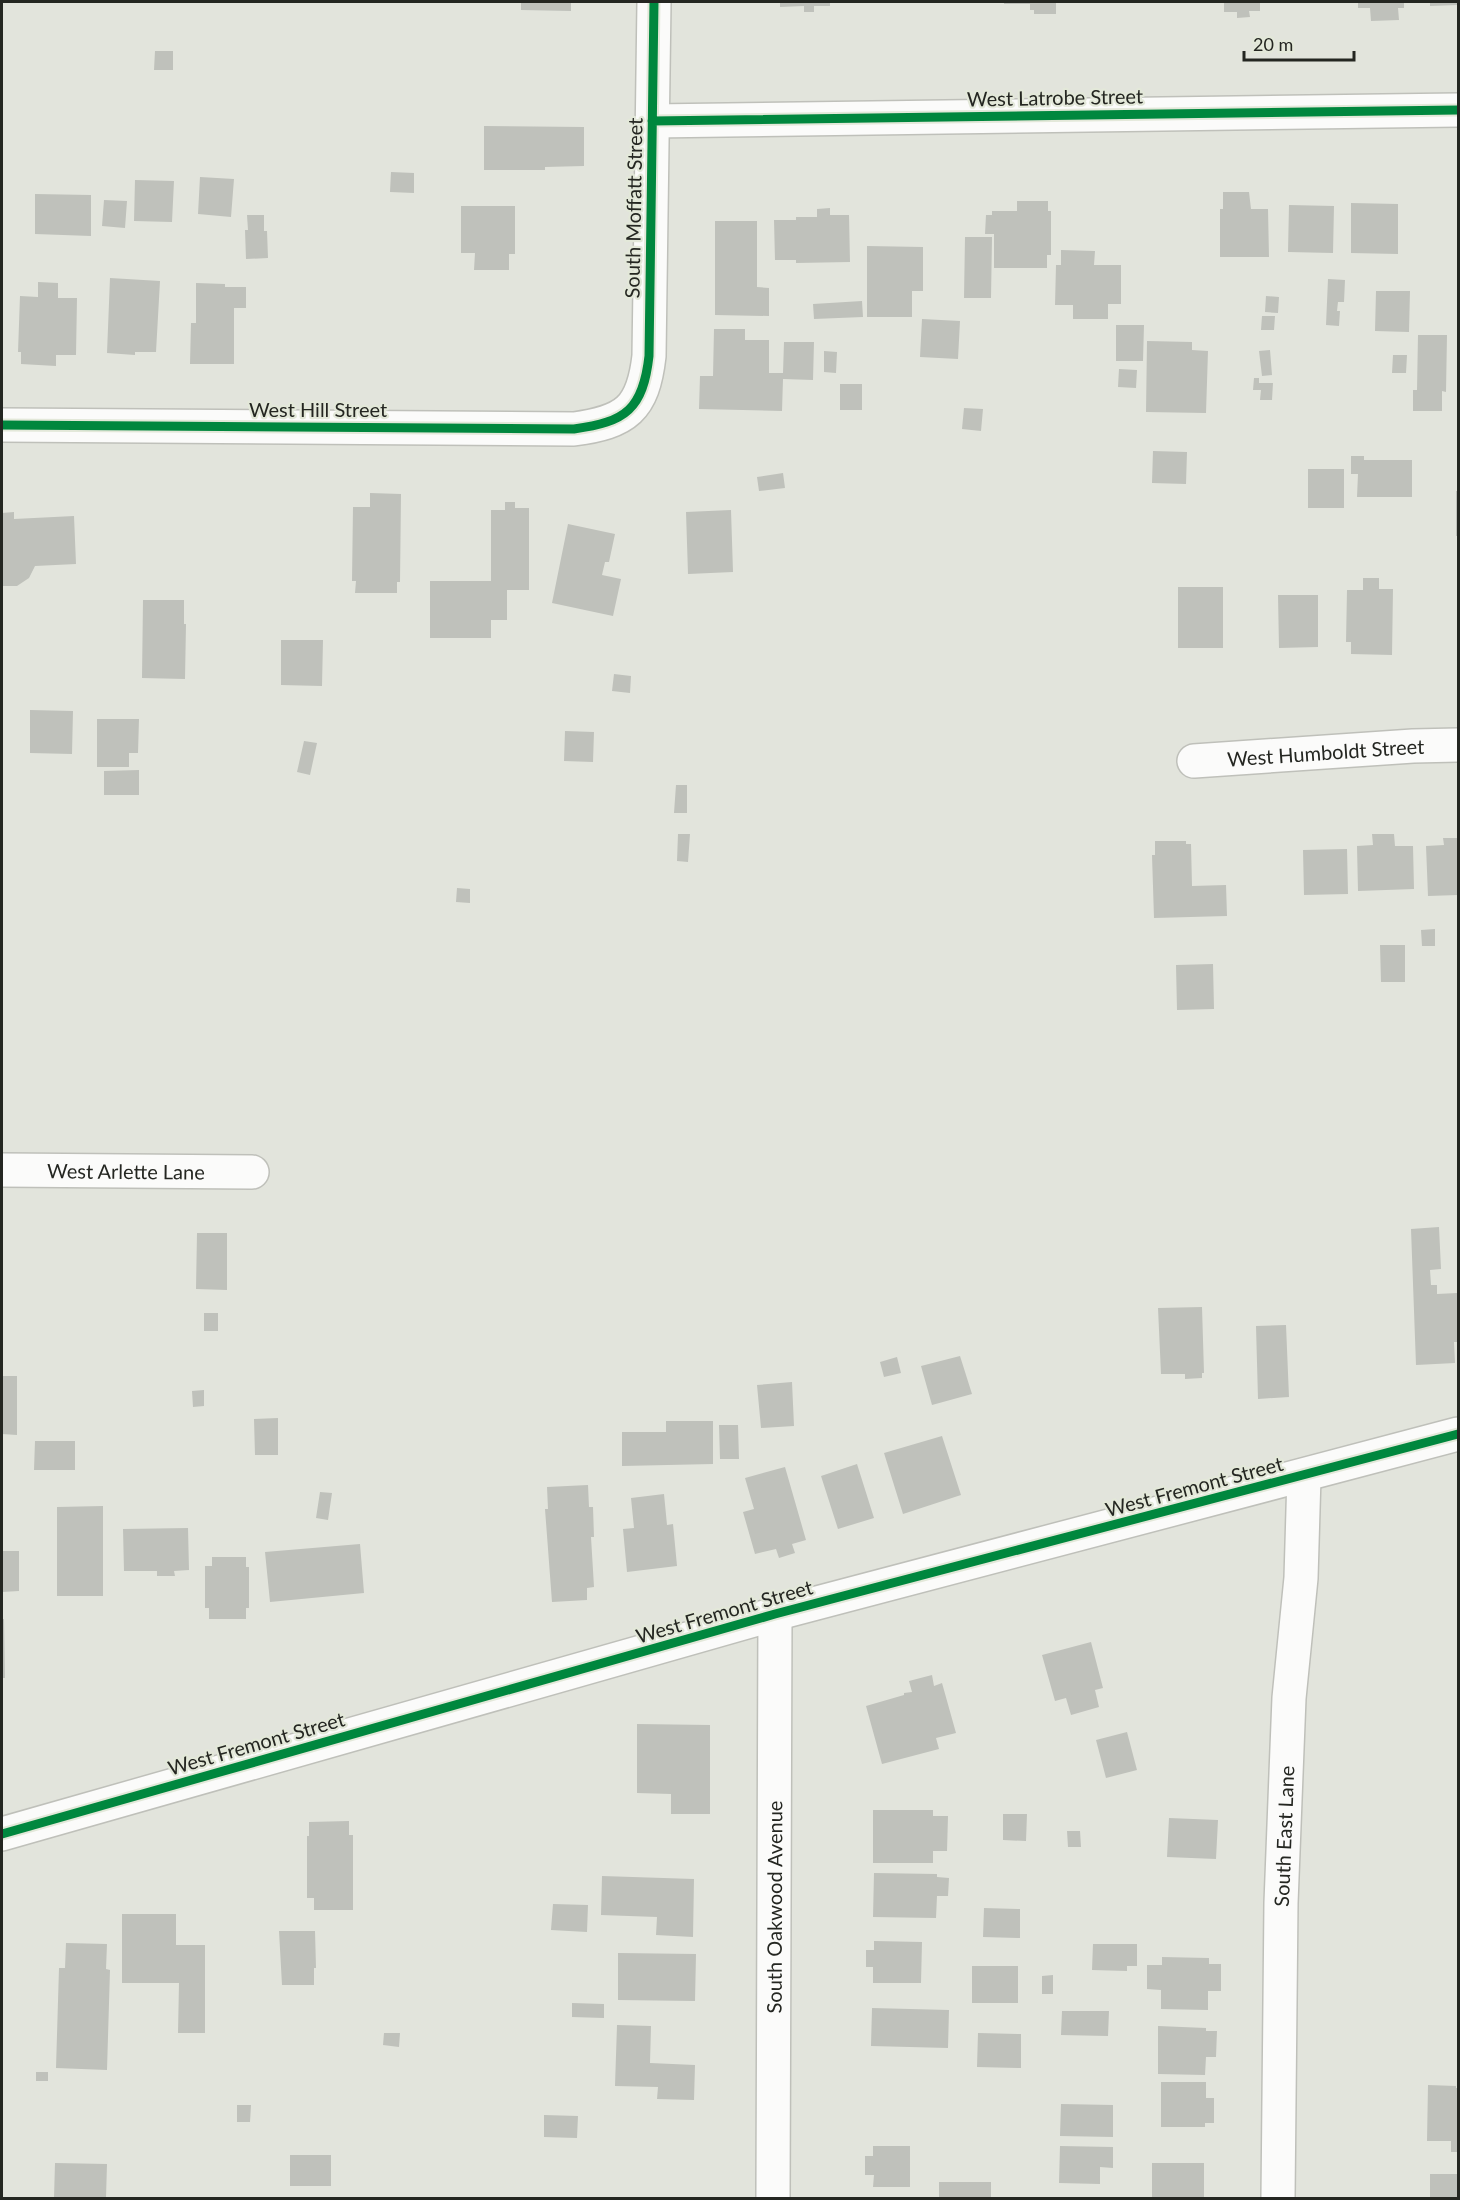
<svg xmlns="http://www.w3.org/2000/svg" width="1460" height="2200" font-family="Lato,sans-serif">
<rect width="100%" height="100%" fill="#e2e4dc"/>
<path fill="#bfc1bb" d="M 521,2 L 571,2 L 571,11 L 521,10 Z
M 780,2 L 830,2 L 830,6 L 814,6 L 814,12 L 804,12 L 804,6 L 780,7 Z
M 1004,2 L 1056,2 L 1056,14 L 1034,14 L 1034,10 L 1030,10 L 1030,4 L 1004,4 Z
M 1224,2 L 1260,2 L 1260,11 L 1249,11 L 1250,17 L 1237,18 L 1237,12 L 1224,12 Z
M 1358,2 L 1404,2 L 1404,8 L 1398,8 L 1399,20 L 1371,21 L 1370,8 L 1358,8 Z
M 1430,2 L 1458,2 L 1458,5 L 1430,6 Z
M 155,51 L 173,51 L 173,70 L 154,70 Z
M 484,126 L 584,127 L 584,166 L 545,167 L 545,170 L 484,170 Z
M 391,172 L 414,173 L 414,193 L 390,192 Z
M 200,177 L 234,179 L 231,217 L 198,214 Z
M 135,180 L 174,181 L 172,222 L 134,221 Z
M 1223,192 L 1249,192 L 1251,209 L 1268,209 L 1269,257 L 1220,257 L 1220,209 L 1223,209 Z
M 35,194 L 91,195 L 91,236 L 35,234 Z
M 104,200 L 127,201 L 125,228 L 102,226 Z
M 1017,201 L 1048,201 L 1048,211 L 1051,211 L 1051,255 L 1047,255 L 1047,268 L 994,268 L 994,234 L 985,234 L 986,215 L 992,215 L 992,211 L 1017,211 Z
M 1351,203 L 1398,204 L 1398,254 L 1351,253 Z
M 1289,205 L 1334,206 L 1333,253 L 1288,252 Z
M 461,206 L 515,206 L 515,254 L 509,254 L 509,270 L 474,270 L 475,253 L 461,253 Z
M 830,208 L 830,215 L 849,215 L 850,262 L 796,263 L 796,260 L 775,260 L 774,220 L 796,220 L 796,217 L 817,217 L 817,209 Z
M 247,215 L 264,215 L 264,231 L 267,231 L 268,258 L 246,259 L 245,230 L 248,230 Z
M 715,221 L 757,221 L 757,287 L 769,288 L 769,316 L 715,315 Z
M 965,237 L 992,237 L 991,298 L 964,298 Z
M 867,246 L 923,247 L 923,291 L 912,291 L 912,317 L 867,317 Z
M 1061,250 L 1095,251 L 1094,265 L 1121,265 L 1121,304 L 1108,304 L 1108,319 L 1073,319 L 1073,305 L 1055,305 L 1056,265 L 1061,265 Z
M 110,278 L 160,281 L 156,352 L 135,352 L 135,355 L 107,353 Z
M 1328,279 L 1345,280 L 1344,302 L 1338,302 L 1337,311 L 1340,311 L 1339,326 L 1326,325 Z
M 38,282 L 58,283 L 58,298 L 77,298 L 76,355 L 56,355 L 56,366 L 21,364 L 21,352 L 18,352 L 20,296 L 38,297 Z
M 196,283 L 225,284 L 225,287 L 246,287 L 246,308 L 234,308 L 234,364 L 190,364 L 191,323 L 196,323 Z
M 1376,291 L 1410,291 L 1409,332 L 1375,331 Z
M 1266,296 L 1279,297 L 1278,313 L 1265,312 Z
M 862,301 L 863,317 L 814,319 L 813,304 Z
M 1262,316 L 1275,316 L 1274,330 L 1261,330 Z
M 922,319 L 960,321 L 958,359 L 920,357 Z
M 1116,325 L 1144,325 L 1143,361 L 1116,361 Z
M 714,329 L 745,329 L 745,340 L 769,340 L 769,373 L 783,373 L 784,342 L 814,342 L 813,380 L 783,379 L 782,411 L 699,409 L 700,376 L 713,376 Z
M 1418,335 L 1447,335 L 1446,392 L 1442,391 L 1442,411 L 1413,411 L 1413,390 L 1417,390 Z
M 1147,341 L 1192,342 L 1192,350 L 1208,351 L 1206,413 L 1146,412 Z
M 1270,350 L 1272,375 L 1262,376 L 1259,351 Z
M 824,351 L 837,352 L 836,373 L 824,372 Z
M 1393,355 L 1407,355 L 1406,373 L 1392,373 Z
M 1119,369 L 1137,370 L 1136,388 L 1118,387 Z
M 1254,378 L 1259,378 L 1259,383 L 1273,383 L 1272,400 L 1260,400 L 1261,390 L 1253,390 Z
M 840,384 L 862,384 L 862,410 L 840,410 Z
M 964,408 L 983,409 L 981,431 L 962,429 Z
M 1153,451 L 1187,452 L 1186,484 L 1152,483 Z
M 1351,456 L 1364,456 L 1364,460 L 1412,460 L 1412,497 L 1357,497 L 1358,474 L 1351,474 Z
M 1308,469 L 1344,469 L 1344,508 L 1308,508 Z
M 783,473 L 785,488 L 759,491 L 757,477 Z
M 1456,491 L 1458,491 L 1458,536 L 1456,536 Z
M 370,493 L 401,494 L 400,582 L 397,582 L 397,593 L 355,593 L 356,581 L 352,581 L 353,507 L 370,507 Z
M 505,502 L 515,502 L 515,508 L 529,508 L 529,590 L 507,590 L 507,620 L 491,620 L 491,638 L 430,638 L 430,581 L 491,581 L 491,510 L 505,510 Z
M 731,510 L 733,572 L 688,574 L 686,512 Z
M 14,512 L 14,519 L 74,516 L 76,564 L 35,566 L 29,578 L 17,586 L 2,586 L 2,513 Z
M 568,524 L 615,534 L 609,562 L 605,562 L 602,575 L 621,579 L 613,616 L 552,603 Z
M 1363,578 L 1379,578 L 1379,589 L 1393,589 L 1392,655 L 1351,654 L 1351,642 L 1346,642 L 1347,590 L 1363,590 Z
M 1178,587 L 1223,587 L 1223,648 L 1178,648 Z
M 1278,595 L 1318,595 L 1318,647 L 1279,648 Z
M 143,600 L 184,600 L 184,624 L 186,624 L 185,679 L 142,678 Z
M 281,640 L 323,640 L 322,686 L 281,685 Z
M 614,674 L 631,676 L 630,693 L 612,691 Z
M 30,710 L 73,711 L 72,754 L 30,753 Z
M 97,719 L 139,719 L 138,753 L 129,753 L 129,767 L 97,767 Z
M 565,731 L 594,732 L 593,762 L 564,761 Z
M 304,741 L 317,743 L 310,775 L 297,772 Z
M 139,770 L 139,795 L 104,795 L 104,771 Z
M 676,785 L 687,785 L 687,813 L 674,813 Z
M 678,834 L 690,834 L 688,862 L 677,861 Z
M 1372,834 L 1394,834 L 1395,846 L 1413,846 L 1414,889 L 1358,891 L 1357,846 L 1373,845 Z
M 1443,838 L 1458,838 L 1458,895 L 1428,896 L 1426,846 L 1444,845 Z
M 1155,841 L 1186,841 L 1186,844 L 1191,844 L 1192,886 L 1226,885 L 1227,916 L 1154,918 L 1152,855 L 1155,855 Z
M 1347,849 L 1348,894 L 1304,895 L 1303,850 Z
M 457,888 L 470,889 L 470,903 L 456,902 Z
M 1435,929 L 1435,946 L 1422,946 L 1421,930 Z
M 1380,945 L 1405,945 L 1405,982 L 1381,982 Z
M 1213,964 L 1214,1009 L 1177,1010 L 1176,965 Z
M 1439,1227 L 1441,1269 L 1430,1270 L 1431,1285 L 1437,1285 L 1437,1294 L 1457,1293 L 1458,1342 L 1454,1342 L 1455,1363 L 1416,1365 L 1411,1229 Z
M 197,1233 L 227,1233 L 227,1290 L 196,1289 Z
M 1202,1307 L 1204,1373 L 1202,1373 L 1202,1378 L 1185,1379 L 1185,1374 L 1161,1374 L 1158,1308 Z
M 204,1313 L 218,1313 L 218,1331 L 204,1331 Z
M 1286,1325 L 1289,1397 L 1258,1399 L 1256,1326 Z
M 960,1356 L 972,1394 L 932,1405 L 921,1366 Z
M 897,1357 L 901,1373 L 884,1377 L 880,1362 Z
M 2,1376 L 17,1376 L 17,1435 L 2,1434 Z
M 792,1382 L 794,1426 L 761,1428 L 757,1385 Z
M 204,1390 L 204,1406 L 193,1407 L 192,1391 Z
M 278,1418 L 278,1455 L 255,1455 L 254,1419 Z
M 666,1421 L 713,1421 L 713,1464 L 622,1466 L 622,1432 L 666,1432 Z
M 719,1425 L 738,1425 L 739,1459 L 720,1459 Z
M 942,1436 L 961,1495 L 903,1514 L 884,1453 Z
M 35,1441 L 75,1441 L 75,1470 L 34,1470 Z
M 857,1464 L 874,1518 L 838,1529 L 821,1476 Z
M 785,1467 L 806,1540 L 792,1544 L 795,1553 L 779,1558 L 776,1549 L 755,1554 L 743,1512 L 754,1509 L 745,1478 Z
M 588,1485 L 589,1507 L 593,1507 L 594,1537 L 591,1537 L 594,1587 L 587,1588 L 587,1600 L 552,1602 L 545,1509 L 548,1509 L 547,1487 Z
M 320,1492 L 332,1493 L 328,1520 L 316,1518 Z
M 664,1494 L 667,1525 L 673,1524 L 677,1566 L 627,1572 L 623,1529 L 634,1528 L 631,1498 Z
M 103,1506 L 103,1596 L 57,1596 L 57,1507 Z
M 188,1528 L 189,1570 L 174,1571 L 175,1576 L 157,1576 L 157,1571 L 124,1571 L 123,1529 Z
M 360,1544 L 364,1593 L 270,1602 L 265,1552 Z
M 2,1551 L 19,1551 L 19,1591 L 2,1592 Z
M 212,1557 L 246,1557 L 246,1567 L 249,1567 L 249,1608 L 246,1608 L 246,1619 L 209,1619 L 209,1608 L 205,1608 L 205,1566 L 212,1566 Z
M 2,1619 L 4,1619 L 5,1678 L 2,1678 Z
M 1091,1642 L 1103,1688 L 1095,1690 L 1099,1707 L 1071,1715 L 1066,1698 L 1055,1701 L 1042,1655 Z
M 932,1675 L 934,1686 L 942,1683 L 956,1733 L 936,1738 L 939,1749 L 882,1764 L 866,1706 L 904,1695 L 904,1693 L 912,1692 L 909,1681 Z
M 637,1724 L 710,1725 L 710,1814 L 671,1814 L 671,1794 L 637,1793 Z
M 1127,1732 L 1137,1770 L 1106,1778 L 1096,1740 Z
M 873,1810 L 933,1810 L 933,1816 L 948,1816 L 947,1851 L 933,1851 L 933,1863 L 873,1863 Z
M 1003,1814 L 1027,1814 L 1026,1841 L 1003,1840 Z
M 1169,1818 L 1218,1820 L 1216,1859 L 1167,1857 Z
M 349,1821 L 349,1835 L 353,1835 L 353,1910 L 314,1910 L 314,1898 L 307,1898 L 307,1836 L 309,1836 L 309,1822 Z
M 1067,1831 L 1080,1831 L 1081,1847 L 1068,1847 Z
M 874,1873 L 937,1874 L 937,1877 L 949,1878 L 948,1896 L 937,1896 L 936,1918 L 873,1917 Z
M 602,1876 L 694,1879 L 693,1937 L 656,1935 L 657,1917 L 601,1915 Z
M 553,1904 L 588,1905 L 587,1932 L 551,1930 Z
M 984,1908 L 1020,1909 L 1020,1938 L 983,1937 Z
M 122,1914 L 176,1914 L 176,1945 L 205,1945 L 205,2033 L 178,2033 L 179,1983 L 122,1983 Z
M 279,1931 L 315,1931 L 316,1968 L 314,1968 L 314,1985 L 282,1985 Z
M 874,1941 L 922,1942 L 921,1983 L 873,1983 L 873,1967 L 866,1967 L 866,1950 L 874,1950 Z
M 66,1943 L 107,1944 L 106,1969 L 110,1970 L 107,2070 L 56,2068 L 59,1968 L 65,1968 Z
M 1093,1944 L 1137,1944 L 1137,1966 L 1127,1966 L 1127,1971 L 1092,1970 Z
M 618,1953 L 696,1954 L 695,2001 L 618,2000 Z
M 1162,1957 L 1209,1958 L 1209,1964 L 1221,1964 L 1221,1991 L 1208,1991 L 1208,2010 L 1161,2009 L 1161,1990 L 1147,1989 L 1147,1965 L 1162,1965 Z
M 972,1966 L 1018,1966 L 1018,2003 L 972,2003 Z
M 1053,1975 L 1053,1994 L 1042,1994 L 1042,1976 Z
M 572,2003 L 604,2004 L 604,2018 L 572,2017 Z
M 872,2008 L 949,2010 L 948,2048 L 871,2046 Z
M 1062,2011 L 1109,2011 L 1108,2036 L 1061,2035 Z
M 617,2025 L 651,2026 L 650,2063 L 695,2065 L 694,2100 L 657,2099 L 658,2087 L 615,2086 Z
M 1158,2026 L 1206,2028 L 1206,2031 L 1217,2031 L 1216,2057 L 1206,2057 L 1205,2075 L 1158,2074 Z
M 384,2033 L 400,2033 L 399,2047 L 383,2045 Z
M 978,2033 L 1021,2034 L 1021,2068 L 977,2067 Z
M 36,2072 L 48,2072 L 48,2081 L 36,2081 Z
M 1161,2082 L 1206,2082 L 1206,2098 L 1214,2098 L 1214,2123 L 1205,2123 L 1205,2127 L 1161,2127 Z
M 1428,2085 L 1456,2086 L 1456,2088 L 1458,2088 L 1458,2152 L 1451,2152 L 1451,2141 L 1427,2141 Z
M 1061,2104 L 1113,2105 L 1113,2137 L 1060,2136 Z
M 237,2105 L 251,2105 L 250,2122 L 237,2122 Z
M 544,2115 L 578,2116 L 577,2138 L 544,2137 Z
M 873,2146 L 910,2146 L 910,2187 L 873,2187 L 874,2175 L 865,2175 L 865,2156 L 873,2156 Z
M 1060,2146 L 1113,2147 L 1113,2168 L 1100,2167 L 1100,2184 L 1059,2183 Z
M 290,2155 L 331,2155 L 331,2186 L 290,2186 Z
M 55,2163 L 107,2164 L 106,2198 L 54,2198 Z
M 1152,2163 L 1204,2163 L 1204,2198 L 1152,2198 Z
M 1430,2174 L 1458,2174 L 1458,2198 L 1430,2198 Z
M 939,2182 L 991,2182 L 991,2198 L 939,2198 Z"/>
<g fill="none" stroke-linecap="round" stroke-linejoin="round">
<g stroke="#bfc0ba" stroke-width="36">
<g id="minor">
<path d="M 652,121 L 1458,110"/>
<path d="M 2,425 L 574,429 C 626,422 643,409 649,356 L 654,2"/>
<path id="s1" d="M 1194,761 L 1413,746 L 1458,745"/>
<path id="s2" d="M 2,1170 L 252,1172"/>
<path d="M 2,1834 L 775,1614 L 1458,1434"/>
<path id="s3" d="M 773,2198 L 775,1614"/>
<path id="s4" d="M 1278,2198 L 1281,1903 L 1286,1774 L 1289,1698 L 1301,1578 L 1304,1476"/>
</g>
</g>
<use href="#minor" stroke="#fbfbfa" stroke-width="33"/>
<g stroke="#e3e8d9" stroke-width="13">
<path id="cycleway" d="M 652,121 L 1458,110
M 2,425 L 574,429 C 626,422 643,409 649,356 L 654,2
M 2,1834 L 775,1614 L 1458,1434"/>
</g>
<use href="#cycleway" stroke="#00873e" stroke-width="9"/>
</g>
<g text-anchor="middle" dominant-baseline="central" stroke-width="4.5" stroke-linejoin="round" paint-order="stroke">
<g font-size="20" fill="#242621" stroke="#e3e8d9">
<text transform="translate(1055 97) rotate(-1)">West Latrobe Street</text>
<text transform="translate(633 208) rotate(-89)">South Moffatt Street</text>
<text x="318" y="409">West Hill Street</text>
<text stroke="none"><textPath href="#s1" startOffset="132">West Humboldt Street</textPath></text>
<text stroke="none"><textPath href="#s2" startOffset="124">West Arlette Lane</textPath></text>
<text transform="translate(1194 1486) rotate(-15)">West Fremont Street</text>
<text transform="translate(724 1611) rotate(-16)">West Fremont Street</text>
<text transform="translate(256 1743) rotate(-16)">West Fremont Street</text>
<text stroke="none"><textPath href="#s4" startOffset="362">South East Lane</textPath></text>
<text stroke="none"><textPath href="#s3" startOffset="291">South Oakwood Avenue</textPath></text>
</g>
</g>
<rect width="1460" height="2200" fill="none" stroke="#242621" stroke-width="6"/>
<path d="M1244 51v9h110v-9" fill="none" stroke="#242621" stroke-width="3"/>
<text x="1253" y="51" font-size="18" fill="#242621" stroke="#e3e8d9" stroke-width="4.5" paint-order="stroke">20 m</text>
</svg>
